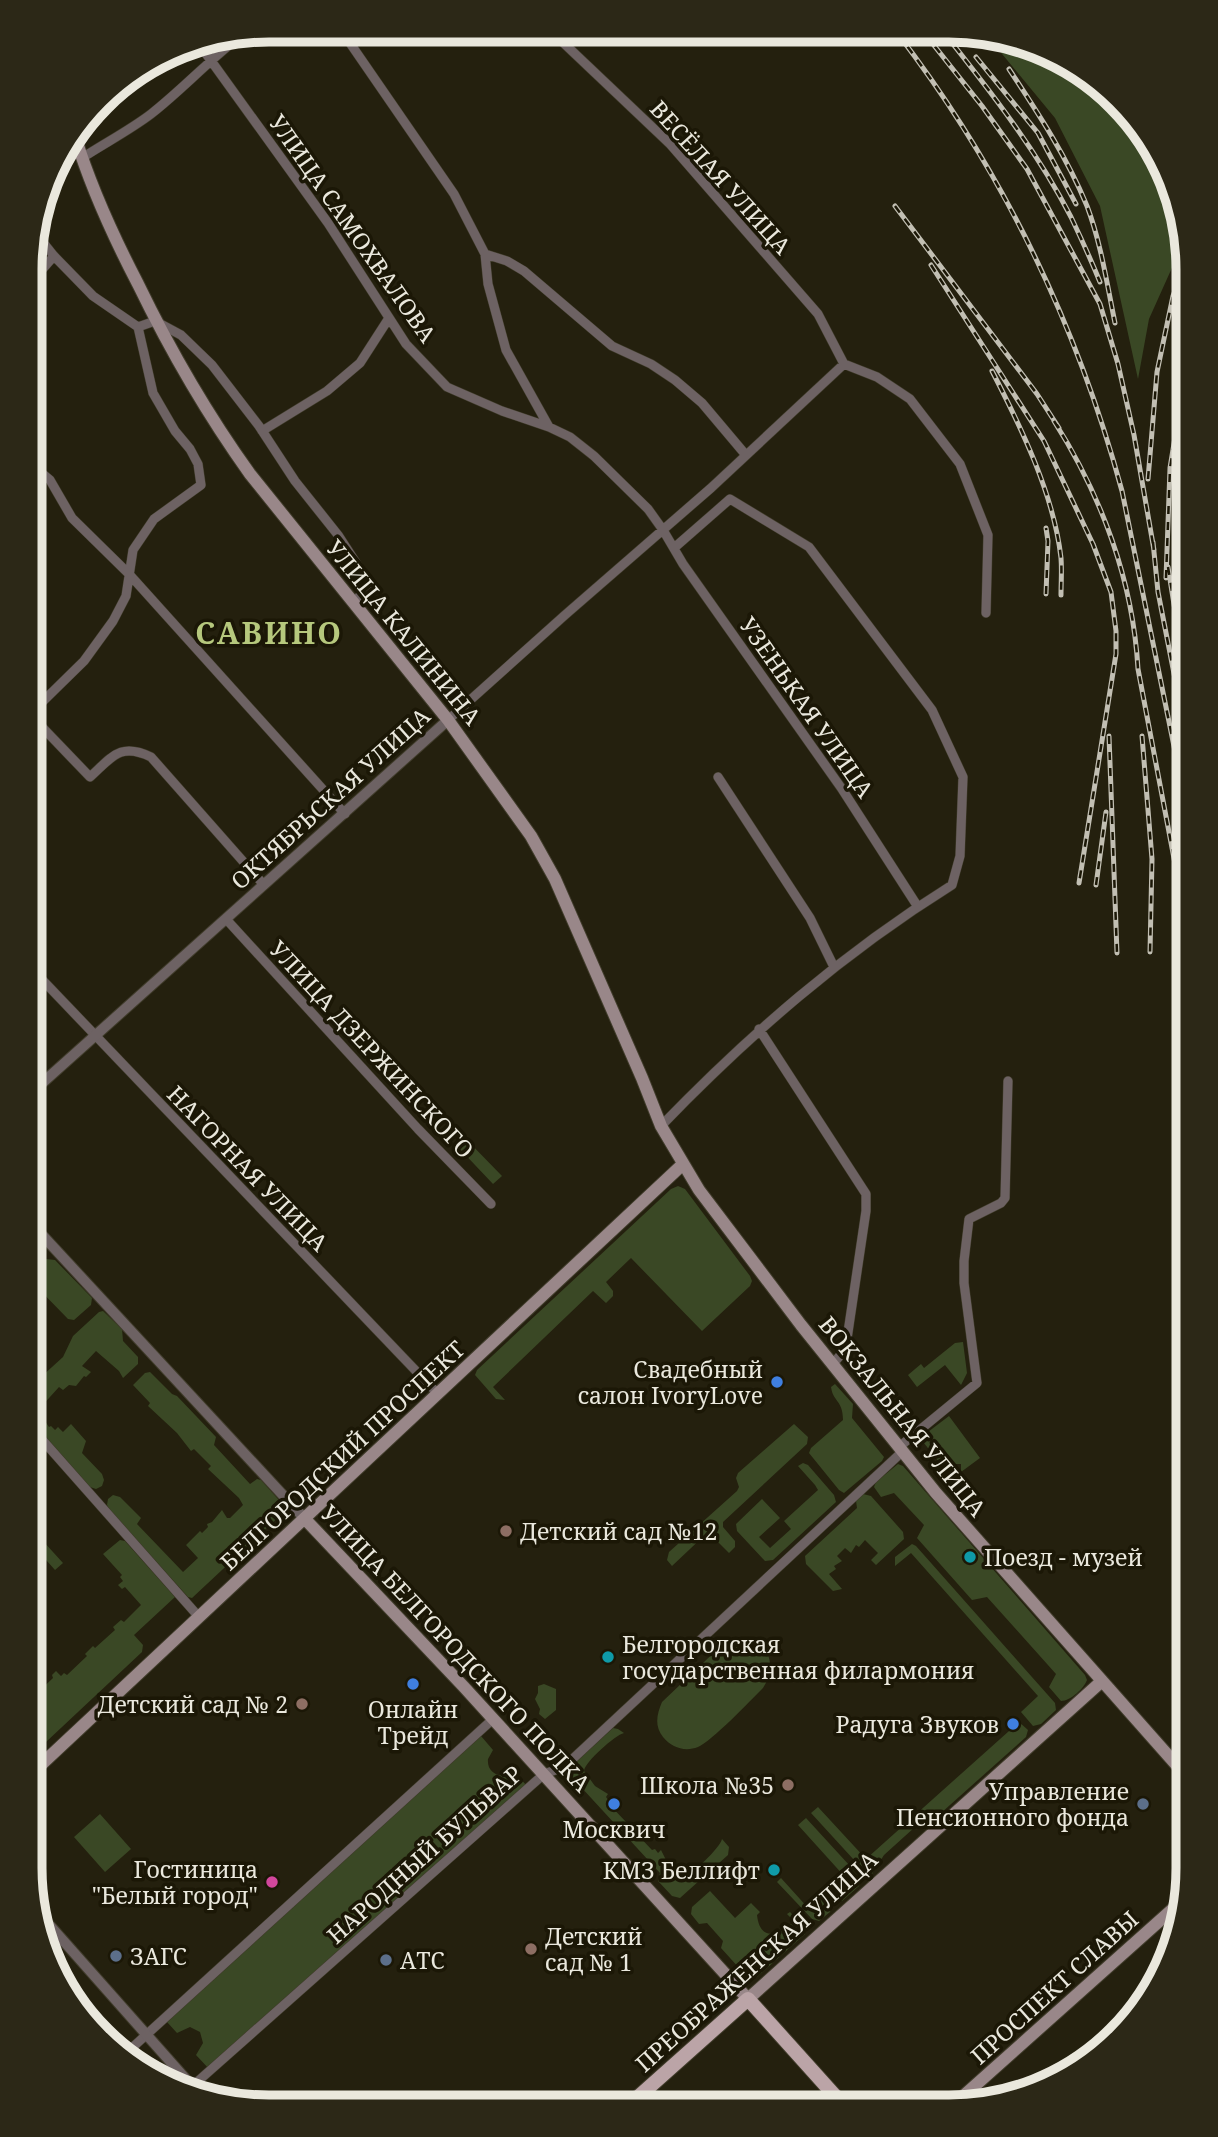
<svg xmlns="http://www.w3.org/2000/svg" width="1218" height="2137" font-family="'Noto Serif',serif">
<rect width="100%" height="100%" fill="#24200e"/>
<path fill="#3a4825" d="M 982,34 L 995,34 L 1107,89 L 1175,192 L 1184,241 L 1149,319 L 1138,379 L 1100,206 L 1055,118 L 993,43 Z
M 465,1138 L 502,1176 L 493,1184 L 457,1146 Z
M 678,1186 L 685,1189 L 750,1276 L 752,1281 L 750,1286 L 702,1331 L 631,1258 L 606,1282 L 613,1291 L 613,1296 L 606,1303 L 593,1291 L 493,1387 L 505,1400 L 496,1399 L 475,1375 L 477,1370 L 671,1189 Z
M 31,1243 L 46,1259 L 55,1260 L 92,1298 L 91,1305 L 74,1320 L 68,1319 L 31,1281 L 34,1278 L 30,1273 Z
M 103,1311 L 122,1329 L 123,1341 L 138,1357 L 138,1364 L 123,1378 L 119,1371 L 96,1351 L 82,1366 L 91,1372 L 86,1377 L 84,1376 L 76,1386 L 69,1385 L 63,1390 L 59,1387 L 40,1408 L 46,1414 L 43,1418 L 49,1427 L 51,1426 L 55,1430 L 58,1427 L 63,1432 L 71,1424 L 86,1441 L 82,1453 L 102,1474 L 104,1480 L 102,1486 L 96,1489 L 90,1487 L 30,1419 L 30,1387 L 63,1357 L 73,1336 L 99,1312 Z
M 963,1342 L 967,1373 L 961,1385 L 945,1365 L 917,1387 L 908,1375 L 921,1364 L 924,1368 L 955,1343 Z
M 150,1372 L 172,1394 L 177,1396 L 216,1437 L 214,1445 L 250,1484 L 257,1479 L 261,1480 L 286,1508 L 284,1512 L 192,1598 L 188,1597 L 110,1510 L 107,1505 L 108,1499 L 113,1495 L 120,1497 L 141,1518 L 137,1524 L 183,1572 L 198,1558 L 186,1545 L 200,1531 L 202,1533 L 208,1527 L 207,1524 L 212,1522 L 222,1510 L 227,1518 L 230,1518 L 243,1505 L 239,1498 L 208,1469 L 211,1466 L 194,1449 L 191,1451 L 177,1433 L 148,1406 L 150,1403 L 133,1385 L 145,1373 Z
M 835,1384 L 853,1404 L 852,1418 L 884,1457 L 882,1461 L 844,1493 L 839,1490 L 809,1453 L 811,1448 L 843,1420 C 843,1400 833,1402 831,1387 Z
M 949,1416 L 980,1458 L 961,1472 L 961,1464 L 954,1464 L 953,1467 L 955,1472 L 950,1476 L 920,1438 Z
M 794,1424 L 808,1437 L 807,1444 L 723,1522 L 723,1527 L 735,1541 L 735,1547 L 729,1553 L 708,1532 L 672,1566 L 667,1560 L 669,1552 L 737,1491 L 739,1487 L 736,1478 L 738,1473 Z
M 803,1463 L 808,1465 L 834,1495 L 836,1502 L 773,1560 L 765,1561 L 737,1531 L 736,1524 L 762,1499 L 780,1518 L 759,1537 L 770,1548 L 791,1529 L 784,1521 L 818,1490 L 815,1485 L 798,1466 Z
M 898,1464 L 903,1466 L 1085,1675 L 1087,1680 C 1084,1688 1071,1701 1061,1701 L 1049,1687 L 1056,1674 L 987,1597 L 972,1600 L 917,1538 L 924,1525 L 894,1493 L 881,1497 L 874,1487 L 876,1482 Z
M 863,1494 L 871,1496 L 903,1532 L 904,1539 L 876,1565 L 871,1560 L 878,1553 L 865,1540 L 859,1547 L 856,1545 L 851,1553 L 845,1548 L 837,1556 L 842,1561 L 834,1566 L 836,1569 L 829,1574 L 842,1589 L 833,1591 L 806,1564 L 805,1556 L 857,1508 L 856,1501 Z
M 33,1530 L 63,1563 L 55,1570 L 30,1542 L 30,1532 Z
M 120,1540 L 125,1541 L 175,1597 L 134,1635 L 143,1645 L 142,1652 L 30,1757 L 30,1695 L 34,1696 L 53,1678 L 52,1675 L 56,1671 L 61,1676 L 64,1673 L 67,1675 L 87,1656 L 85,1654 L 93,1646 L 95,1648 L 115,1630 L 113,1627 L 121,1620 L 124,1622 L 141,1605 L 125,1587 L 122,1589 L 118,1585 L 123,1581 L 120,1577 L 122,1575 L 103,1554 Z
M 912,1544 L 916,1546 L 1055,1703 L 1056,1710 L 1041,1724 L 1033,1726 L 1021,1712 L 1038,1696 L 911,1553 L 895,1566 L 895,1557 Z
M 742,1637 C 769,1641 778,1666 763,1688 C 750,1701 712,1741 698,1747 C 685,1752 672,1748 663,1737 C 654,1726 657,1714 662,1702 L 725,1642 Z
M 544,1684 L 556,1689 L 556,1710 L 545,1719 L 539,1714 L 540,1709 L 535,1699 L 538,1693 L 538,1686 Z
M 1019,1722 L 1028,1730 L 1026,1737 L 931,1822 L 915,1827 L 884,1855 L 872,1874 L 865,1872 L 811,1813 L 818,1807 L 866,1859 Z
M 613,1728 L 618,1729 L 624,1733 C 615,1735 585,1762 584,1771 L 595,1786 L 608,1794 L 606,1797 L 609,1801 L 608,1803 L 627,1823 L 629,1822 L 635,1828 L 633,1830 L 652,1850 L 655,1849 L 658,1853 L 661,1850 L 668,1864 L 682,1877 C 691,1876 720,1848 722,1839 L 729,1847 L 728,1855 L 680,1898 L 672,1896 L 658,1881 L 660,1873 L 581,1787 L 574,1787 L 566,1777 L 567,1770 Z
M 481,1736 L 493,1750 L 488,1759 C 487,1769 493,1775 503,1776 L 513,1771 L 528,1787 L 210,2070 L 196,2055 L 203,2043 L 200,2032 L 190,2027 L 177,2033 L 167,2022 Z
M 100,1814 L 131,1849 L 105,1872 L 74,1837 Z
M 806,1818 L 861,1878 L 859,1886 L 842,1901 L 837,1900 L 829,1892 L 845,1877 L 798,1825 Z
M 781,1878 L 809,1909 L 825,1896 L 832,1904 L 830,1912 L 819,1921 L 812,1919 L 777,1882 Z
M 710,1891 L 735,1918 L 751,1903 L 760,1912 L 757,1915 C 760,1942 779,1936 794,1921 L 787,1914 L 790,1912 L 803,1926 L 805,1934 L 757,1977 L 749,1979 L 721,1948 L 723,1941 L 707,1923 L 699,1924 L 691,1914 L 692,1907 Z"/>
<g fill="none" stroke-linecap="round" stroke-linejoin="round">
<g stroke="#403c2b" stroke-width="10">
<path id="minor" d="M 341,30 L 454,194 L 485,254 L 507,261 L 524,271 L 612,346 L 651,364 L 675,380 L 702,403 L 745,454
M 552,32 L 670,144 L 818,314 L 844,364
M 199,44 L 328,223 L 406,344 L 447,387 L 502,411 L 549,427 L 570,437 L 594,456 L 648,509 L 663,530 L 683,564 L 842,789 L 918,907
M 82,158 C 105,143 130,130 151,114 C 183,89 210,59 242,35
M 34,231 L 54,256 L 93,296 L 138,327 L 155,321 L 181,335 L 212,365 L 259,426 L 295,481 L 338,535 L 371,586 L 353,602
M 485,254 L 488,284 L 506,350 L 549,427
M 32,281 L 54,256
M 844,364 L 877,377 L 910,399 L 960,464 L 988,535 L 986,613
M 262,431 L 327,391 L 360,363 L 389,318
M 31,464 L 50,480 L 72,518 L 129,574 L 345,814
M 32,712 L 43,728 L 90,777 C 112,757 120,742 151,757 L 264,885
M 31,719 L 32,712 L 84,661 L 113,621 L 126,596 L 133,550 L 154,519 L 201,485 L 198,464 L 190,449 L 175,431 L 153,393 L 138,327
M 448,720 L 565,615 L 711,488 L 844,364
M 718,777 L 810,918 L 834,967
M 226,919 L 418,1129 L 491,1204
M 31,968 L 438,1394
M 759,1029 L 866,1194 L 866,1211 L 847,1339 L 843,1352 L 832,1365
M 661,1126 C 750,1034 843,953 952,885 L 960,856 L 963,777 L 932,710 L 809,547 L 730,499 L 674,548
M 30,1426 L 199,1617
M 899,1447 L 977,1383 L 964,1283 L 964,1261 L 969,1219 L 1001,1203 L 1005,1198 L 1008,1081
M 123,2056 L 493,1719
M 188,2090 L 544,1774 L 564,1767 L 902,1452"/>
</g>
<g stroke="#403c2b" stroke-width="12">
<path id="tertiary" d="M 31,1093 L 448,720
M 31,1223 L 305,1519
M 37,1911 L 199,2094"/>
</g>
<g stroke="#403c2b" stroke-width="14">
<path id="secondary" d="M 75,136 C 91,188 113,236 138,284 C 170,350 207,414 250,474 L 448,720 L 531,836 L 555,879 L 642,1078 L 661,1126 L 699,1190 L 801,1325 L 936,1493 L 1188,1778
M 305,1519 L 464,1687 L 748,1999 L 1102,1681
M 30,1775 L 682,1165
M 951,2107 L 1184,1899"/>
</g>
<g stroke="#403c2b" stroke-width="16">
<path id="primary" d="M 628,2106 L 748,1999 L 845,2107"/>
</g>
<use href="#minor" stroke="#6d6263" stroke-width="9"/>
<use href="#tertiary" stroke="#6d6263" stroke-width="10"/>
<use href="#secondary" stroke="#998789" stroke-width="12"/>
<use href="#primary" stroke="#bba4a7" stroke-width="14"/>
<g stroke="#c2bfb3" stroke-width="5">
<path id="rail" d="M 898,34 C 1002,170 1077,325 1122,491 L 1188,815
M 925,34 L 982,106 L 1027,169 L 1100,304 L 1118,364 L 1134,435 L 1154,550
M 945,34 C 991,92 1037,151 1071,217 C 1081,238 1091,260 1100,282
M 976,57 L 1038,133 L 1076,204
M 1009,69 C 1038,113 1067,157 1087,206 C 1101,243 1107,284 1115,323
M 895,206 L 1037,394 L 1059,428
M 931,265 L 1044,441 L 1093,544 L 1111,592 L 1116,631 L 1116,654 L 1079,883
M 992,371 C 1021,427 1054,495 1061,558 C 1062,570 1061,583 1061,595
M 1054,421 C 1101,495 1133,580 1138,669 L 1188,932
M 1148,479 L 1157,372 L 1173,296 L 1187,260
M 1153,542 L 1158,592 L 1188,745
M 1168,567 L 1188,691
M 1166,578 L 1170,468 L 1188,358
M 1046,594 L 1048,541 L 1046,528
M 1109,736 L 1117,953
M 1142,736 L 1152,859 L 1150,952
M 1096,885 L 1106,812
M 1177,921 L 1188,980"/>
</g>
<use href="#rail" stroke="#1b1706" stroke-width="2.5" stroke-dasharray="8" stroke-linecap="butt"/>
</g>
<g fill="#3f7fe0" stroke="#1b1706" stroke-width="2.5">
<circle cx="777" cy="1382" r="7"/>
<circle cx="413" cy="1684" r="7"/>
<circle cx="1013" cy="1724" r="7"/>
<circle cx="614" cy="1804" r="7"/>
</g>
<g fill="#8d6e63" stroke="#1b1706" stroke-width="2.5">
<circle cx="506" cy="1531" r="7"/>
<circle cx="302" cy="1704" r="7"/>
<circle cx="788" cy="1785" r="7"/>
<circle cx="531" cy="1949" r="7"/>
</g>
<g fill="#0f9aa8" stroke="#1b1706" stroke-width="2.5">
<circle cx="970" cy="1557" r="7"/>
<circle cx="608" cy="1657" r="7"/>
<circle cx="774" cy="1870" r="7"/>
</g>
<g fill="#5c6f8a" stroke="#1b1706" stroke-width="2.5">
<circle cx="1143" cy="1804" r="7"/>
<circle cx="116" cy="1956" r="7"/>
<circle cx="386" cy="1960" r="7"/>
</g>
<circle fill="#d1479c" stroke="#1b1706" stroke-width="2.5" cx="272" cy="1882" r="7"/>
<g text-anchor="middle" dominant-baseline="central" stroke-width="7" stroke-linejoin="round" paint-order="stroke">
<g font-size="23" fill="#eae8dd" stroke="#1b1706">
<text transform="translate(721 177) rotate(48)">ВЕСЁЛАЯ УЛИЦА</text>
<text transform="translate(353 228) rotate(55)">УЛИЦА САМОХВАЛОВА</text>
<text transform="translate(404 632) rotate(51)">УЛИЦА КАЛИНИНА</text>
<text transform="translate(807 707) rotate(55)">УЗЕНЬКАЯ УЛИЦА</text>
<text transform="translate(330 798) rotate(-42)">ОКТЯБРЬСКАЯ УЛИЦА</text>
<text transform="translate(372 1049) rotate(47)">УЛИЦА ДЗЕРЖИНСКОГО</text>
<text transform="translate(248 1168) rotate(46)">НАГОРНАЯ УЛИЦА</text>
<text transform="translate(903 1416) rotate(51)">ВОКЗАЛЬНАЯ УЛИЦА</text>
<text transform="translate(342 1455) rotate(-43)">БЕЛГОРОДСКИЙ ПРОСПЕКТ</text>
<text transform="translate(456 1648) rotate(47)">УЛИЦА БЕЛГОРОДСКОГО ПОЛКА</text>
<text transform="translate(424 1854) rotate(-42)">НАРОДНЫЙ БУЛЬВАР</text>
<text transform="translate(756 1961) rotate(-42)">ПРЕОБРАЖЕНСКАЯ УЛИЦА</text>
<text transform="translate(1054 1987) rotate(-42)">ПРОСПЕКТ СЛАВЫ</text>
</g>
<g font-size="23" fill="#eae8dd" stroke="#1b1706" text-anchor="end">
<text x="763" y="1369">Свадебный<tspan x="763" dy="26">салон IvoryLove</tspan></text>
<text x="520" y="1531" text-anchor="start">Детский сад №12</text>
<text x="984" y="1557" text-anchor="start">Поезд - музей</text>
<text x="622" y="1644" text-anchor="start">Белгородская<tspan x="622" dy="26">государственная филармония</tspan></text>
<text x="288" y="1704">Детский сад № 2</text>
<text x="413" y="1709" text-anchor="middle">Онлайн<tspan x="413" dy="26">Трейд</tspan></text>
<text x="999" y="1724">Радуга Звуков</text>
<text x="774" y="1785">Школа №35</text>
<text x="1129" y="1791">Управление<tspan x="1129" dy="26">Пенсионного фонда</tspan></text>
<text x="614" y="1829" text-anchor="middle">Москвич</text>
<text x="258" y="1869">Гостиница<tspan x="258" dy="26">"Белый город"</tspan></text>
<text x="760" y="1870">КМЗ Беллифт</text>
<text x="545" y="1936" text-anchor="start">Детский<tspan x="545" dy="26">сад № 1</tspan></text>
<text x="130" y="1956" text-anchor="start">ЗАГС</text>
<text x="400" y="1960" text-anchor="start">АТС</text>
</g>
<g font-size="30" font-weight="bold" letter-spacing="2" fill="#b6c87d" stroke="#1b1706">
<text x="269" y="632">САВИНО</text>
</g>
</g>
<path d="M0 0H1218V2137H0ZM269 42H949A227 227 0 0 1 1176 269V1868A227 227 0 0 1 949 2095H269A227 227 0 0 1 42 1868V269A227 227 0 0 1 269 42Z" fill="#2c2817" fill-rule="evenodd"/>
<path fill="none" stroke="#eae8dd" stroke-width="9" d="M269 42H949A227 227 0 0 1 1176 269V1868A227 227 0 0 1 949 2095H269A227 227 0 0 1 42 1868V269A227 227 0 0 1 269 42Z"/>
</svg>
